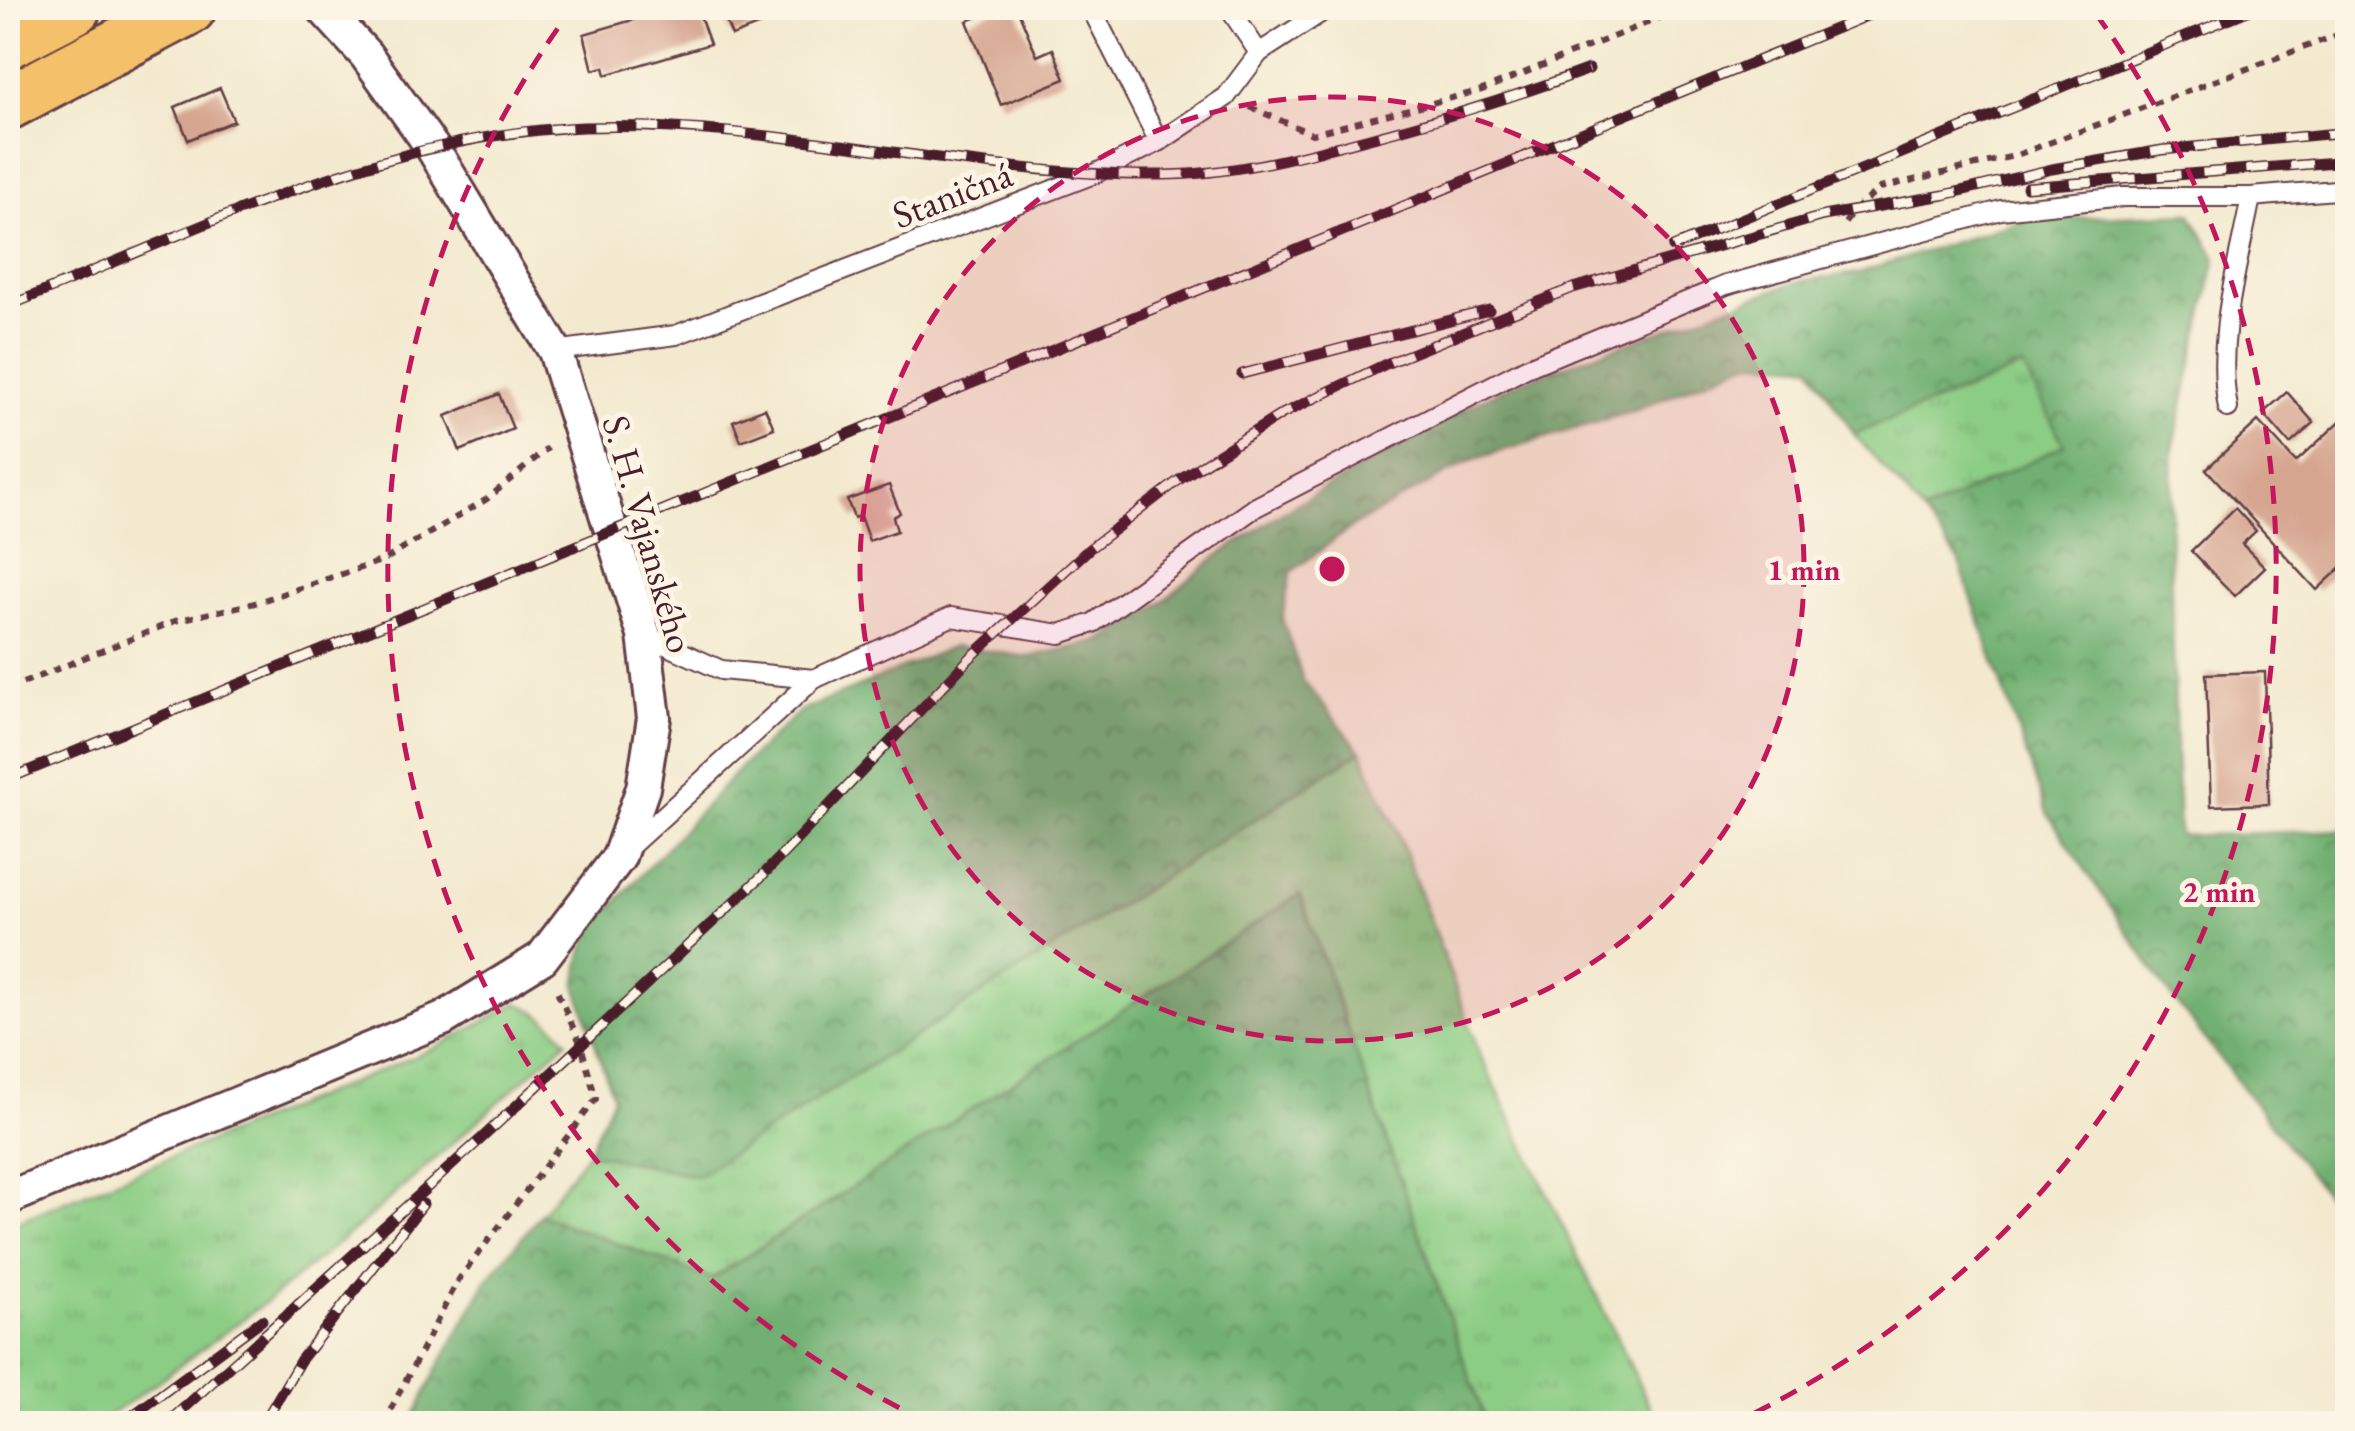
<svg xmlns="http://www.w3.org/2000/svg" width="2355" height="1431" font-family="'EB Garamond',serif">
<defs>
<pattern id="grass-tufts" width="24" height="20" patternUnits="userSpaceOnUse" patternTransform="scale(2.5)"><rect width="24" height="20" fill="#8ccd85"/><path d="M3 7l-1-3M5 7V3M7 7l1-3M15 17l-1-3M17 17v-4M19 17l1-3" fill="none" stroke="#7ab073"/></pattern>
<pattern id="forest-crowns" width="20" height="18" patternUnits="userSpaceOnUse" patternTransform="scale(2.5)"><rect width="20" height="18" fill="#71b072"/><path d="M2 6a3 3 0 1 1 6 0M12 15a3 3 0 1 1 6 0" fill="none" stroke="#5f8f5e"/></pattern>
</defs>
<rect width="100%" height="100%" fill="#fcf5e5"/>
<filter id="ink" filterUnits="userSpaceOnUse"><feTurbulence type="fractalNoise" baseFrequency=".01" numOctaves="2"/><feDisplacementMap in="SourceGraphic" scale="20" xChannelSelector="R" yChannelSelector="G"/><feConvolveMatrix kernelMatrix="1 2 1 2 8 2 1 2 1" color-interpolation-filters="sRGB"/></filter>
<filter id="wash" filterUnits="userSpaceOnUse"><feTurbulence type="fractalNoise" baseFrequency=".0048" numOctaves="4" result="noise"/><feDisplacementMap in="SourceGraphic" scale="40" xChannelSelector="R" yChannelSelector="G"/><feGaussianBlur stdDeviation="2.25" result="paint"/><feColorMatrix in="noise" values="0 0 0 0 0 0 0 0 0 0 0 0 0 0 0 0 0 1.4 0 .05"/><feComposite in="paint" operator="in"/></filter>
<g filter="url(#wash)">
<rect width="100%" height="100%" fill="#f3e9cf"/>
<path fill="url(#grass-tufts)" stroke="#6b7658" stroke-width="2.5" d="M 2023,367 L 2065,445 L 1923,513 L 1854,434 Z
M 1361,751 L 1397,831 L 1481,1057 L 1658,1423 L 1486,1423 L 1300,895 L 712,1279 L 540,1215 L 588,1152 L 697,1176 Z
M 517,1003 C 539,1011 553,1024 567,1041 L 365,1221 L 266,1302 L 124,1406 L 96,1423 L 8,1423 L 8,1225 L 435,1048 Z"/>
<path fill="url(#forest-crowns)" stroke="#5e684e" stroke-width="2.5" d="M 2190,213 L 2216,258 L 2173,449 L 2170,556 L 2179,836 L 2347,830 L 2347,1222 L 2165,988 L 2047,813 L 1958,559 L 1923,513 L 2064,445 L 2023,367 L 1854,434 L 1811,365 L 1748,362 L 1634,411 L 1471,460 L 1353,526 L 1291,572 L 1282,619 L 1303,680 L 1361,751 L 697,1176 L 588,1152 L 613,1097 L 576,986 L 581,956 L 593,927 L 742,766 L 799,712 L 954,646 L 1028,657 L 1097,642 L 1161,603 L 1215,558 L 1283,512 L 1466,407 L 1513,384 L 1799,281 L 1858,273 L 2024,220 Z
M 1300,894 L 1486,1423 L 411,1423 L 435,1373 L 487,1280 L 540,1215 L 712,1279 Z"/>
<g id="blocks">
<path fill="#d6a590" d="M 674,8 L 697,8 L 710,44 L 606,75 L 604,67 L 593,70 L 584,34 Z
M 720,8 L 803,8 L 732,36 Z
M 1001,8 L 1017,8 L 1037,56 L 1053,49 L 1065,79 L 1001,105 L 967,21 Z
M 220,88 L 234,121 L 188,140 L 175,107 Z
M 2287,392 L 2314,423 L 2290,444 L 2263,413 Z
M 499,394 L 513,429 L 460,451 L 446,416 Z
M 765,408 L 774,428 L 741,441 L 733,421 Z
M 2348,414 L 2348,561 L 2317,590 L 2206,469 L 2258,421 L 2296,462 Z
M 889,485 L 900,513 L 893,517 L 897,531 L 869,541 L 860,516 L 854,518 L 847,500 Z
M 2235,508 L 2256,531 L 2242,544 L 2265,567 L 2235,596 L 2191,551 Z
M 2265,672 L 2269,804 L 2211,806 L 2206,674 Z"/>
</g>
</g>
<g filter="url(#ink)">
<use href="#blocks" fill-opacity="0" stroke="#633d44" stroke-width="2.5"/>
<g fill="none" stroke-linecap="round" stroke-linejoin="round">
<g stroke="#633d44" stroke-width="22">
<path id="service" d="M 1091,8 L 1159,142
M 1229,8 L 1259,53
M 555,351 L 676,335 L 1094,174 L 1159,142 L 1226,97 L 1259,53 L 1328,8
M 2228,408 C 2215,339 2238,266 2251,197
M 644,635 L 721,670 L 814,679
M 626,850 L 814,679 L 951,617 L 1060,634 L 1093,623 L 1256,507 L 1526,368 L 1726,285 L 2001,210 L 2123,197 L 2251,197 L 2348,189"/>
</g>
<g stroke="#633d44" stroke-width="38">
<path id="minor" d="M 8,1198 L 443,1019 L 542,958 L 619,857 L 643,788 L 654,718 L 644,635 L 555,351 L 432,147 L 366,55 L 323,8"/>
</g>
<g stroke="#633d44" stroke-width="58">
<path id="primary" d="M 8,42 L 74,8
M 8,103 L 189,8"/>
</g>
<path stroke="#633d44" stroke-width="6" stroke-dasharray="8 8" stroke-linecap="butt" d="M 1250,107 L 1312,134 L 1482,90 L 1684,8
M 1845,223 L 1855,209 L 1880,188 L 2014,156 L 2348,31
M 8,689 L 175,621 L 255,603 L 384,560 L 487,499 L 548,448
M 383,1424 L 459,1279 L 596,1099 L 581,1045 L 557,991"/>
<use href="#service" stroke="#fff" stroke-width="18"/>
<use href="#minor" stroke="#fff" stroke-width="32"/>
<use href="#primary" stroke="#f4c16a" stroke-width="52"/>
<g stroke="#4a1f2b" stroke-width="11">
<path id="rail" d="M 2027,187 L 2348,161
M 1673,247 L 2255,8
M 8,306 C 194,232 379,135 583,127 C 777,120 967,177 1161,175 C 1229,175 1298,157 1362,140 C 1439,120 1515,97 1589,69
M 1242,374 L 1489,310
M 8,779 L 1886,8
M 121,1424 L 262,1320
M 166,1424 L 483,1137 L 762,876 L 969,659 L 1089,549 L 1183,477 L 1282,414 L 1388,363 L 1573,288 L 1823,216 L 1944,195 L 2052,169 L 2162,150 L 2348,132
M 263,1424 L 300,1361 L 423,1204"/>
</g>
<use href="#rail" stroke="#fcf5e5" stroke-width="8" stroke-dasharray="22" stroke-linecap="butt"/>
</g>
</g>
<circle cx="1332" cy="569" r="472" fill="#c2185b" fill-opacity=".12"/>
<g fill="none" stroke="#c2185b" stroke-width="5" stroke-dasharray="18 12">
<circle cx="1332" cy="569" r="472"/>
<path d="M926 1421A944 944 0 0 1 568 14M2096 14A944 944 0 0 1 1738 1421"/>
</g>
<g text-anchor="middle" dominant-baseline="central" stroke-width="10" stroke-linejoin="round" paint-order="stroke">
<g font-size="38" fill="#4a1f2b" stroke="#fcf5e5">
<text transform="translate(952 194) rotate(-21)">Staničná</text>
<text transform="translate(649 534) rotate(74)">S. H. Vajanského</text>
</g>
</g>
<circle cx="1332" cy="569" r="15" fill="#c2185b" stroke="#fcf5e5" stroke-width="5"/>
<g font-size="30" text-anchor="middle" font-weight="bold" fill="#c2185b" stroke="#fcf5e5" stroke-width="10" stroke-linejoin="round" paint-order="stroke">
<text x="1804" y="580">1 min</text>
<text x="2219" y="902">2 min</text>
</g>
<rect width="2355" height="1431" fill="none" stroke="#fcf5e5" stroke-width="40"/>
</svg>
